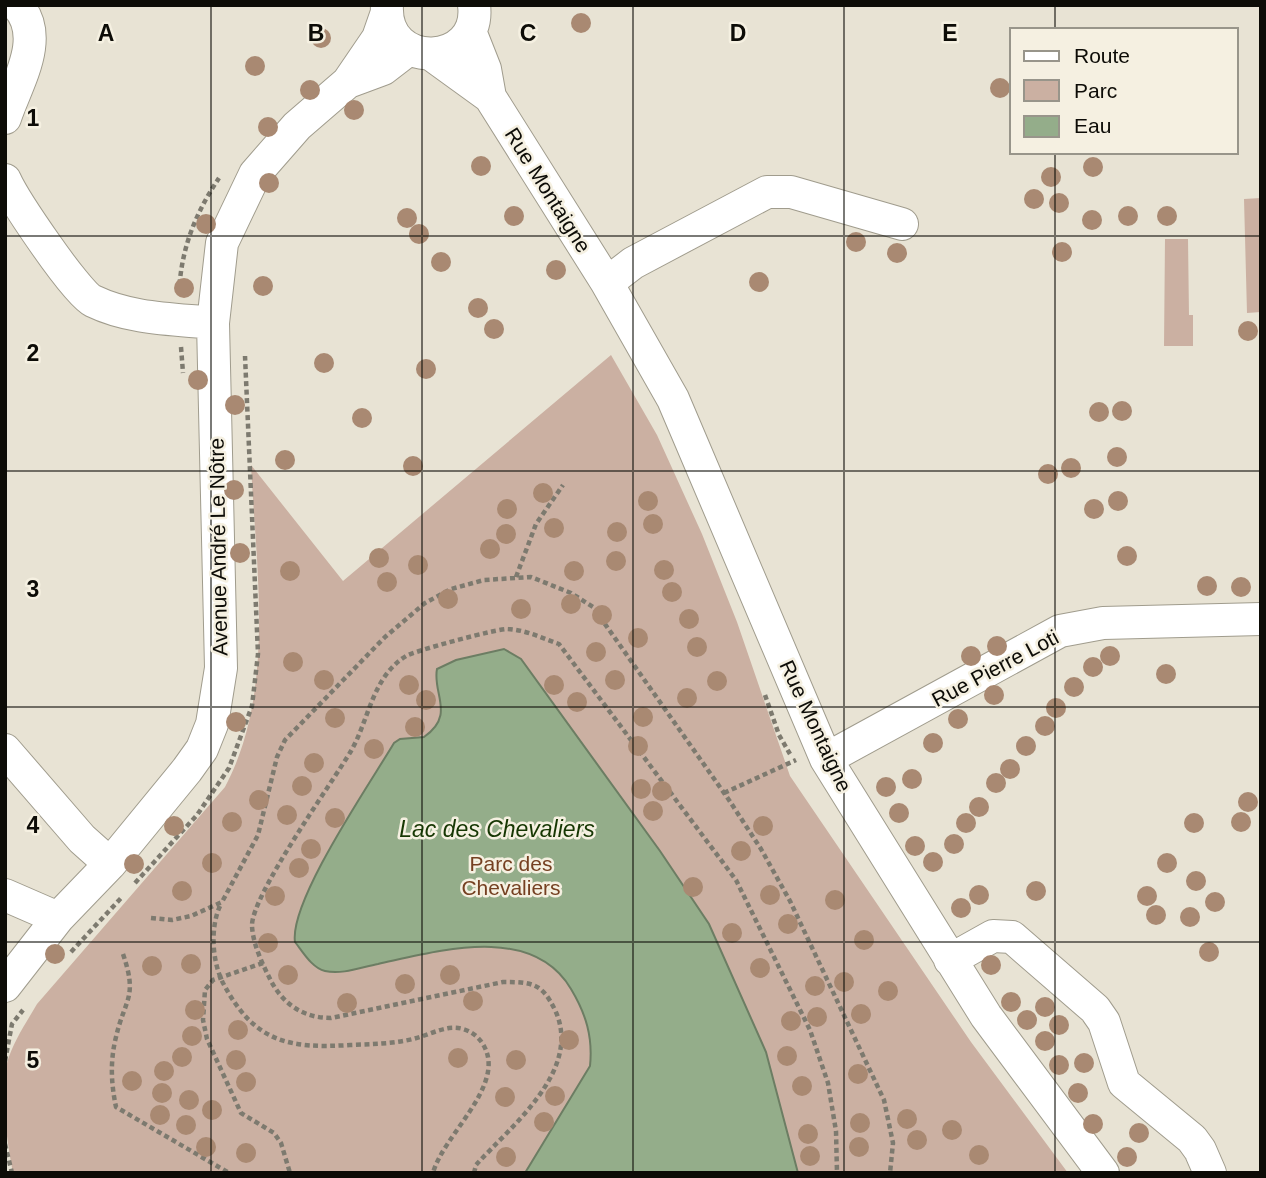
<svg xmlns="http://www.w3.org/2000/svg" width="1266" height="1178" font-family="Helvetica,sans-serif">
	<style>
		.green { fill: #cbb0a2 }
		.water { fill: #94ad8a; stroke: #6c7d63; stroke-width: 2 }
		.lines { fill: none; stroke-linecap: round; stroke-linejoin: round }
		.minor-casing { stroke: #a09c8d; stroke-width: 34 }
		.path { stroke: #7d7a6f; stroke-width: 4.5; stroke-dasharray: 5 3.5; stroke-linecap: butt }
		.minor { stroke: #fff; stroke-width: 32 }
		.tree { fill: #a98972 }
		.grid { fill: none; stroke: #0d0c07; stroke-width: 2; stroke-opacity: 0.55 }
		.labels { text-anchor: middle; dominant-baseline: central; stroke-width: 5; stroke-linejoin: round; paint-order: stroke }
		.street-label { font-size: 21px; fill: #0d0c07; stroke: #f5f0e1 }
		.park-label { font-size: 21px; fill: #754021; stroke: #f5f0e1 }
		.water-label { font-size: 23px; font-style: italic; fill: #163703; stroke: #f5f0e1 }
		.grid-label { font-size: 23px; text-anchor: middle; font-weight: bold; fill: #0d0c07; stroke: #f5f0e1; stroke-width: 5; stroke-linejoin: round; paint-order: stroke }
	</style>
	<rect width="100%" height="100%" fill="#e8e3d4"/>
	<path class="green" d="M 1261,198 L 1261,312 L 1247,313 L 1244,199 Z
		M 1165,239 L 1188,239 L 1189,315 L 1193,315 L 1193,346 L 1164,346 Z
		M 611,355 L 657,435 L 702,534 L 737,622 L 790,776 L 971,1042 L 1068,1173 L 13,1173 C 7,1142 0,1094 7,1063 C 13,1042 26,1023 37,1004 L 225,787 C 276,691 256,570 251,465 L 343,581 Z"/>
	<path class="water" d="M 504,649 L 521,659 L 660,851 L 709,924 L 766,1052 L 798,1173 L 525,1173 L 590,1066 C 593,1037 586,1014 571,989 C 532,923 438,951 378,964 C 362,967 342,975 325,971 C 312,968 303,952 295,942 C 289,901 371,782 394,743 L 400,739 L 424,737 C 456,715 432,693 437,669 L 456,660 Z"/>
	<g class="lines">
		<defs>
			<path id="minor" d="M 387,5 C 383,72 482,67 474,5
				M 470,31 L 485,69 L 490,97 L 607,283 L 673,399 L 826,759 L 986,1016 L 1103,1173
				M 432,55 L 490,97
				M 348,82 L 383,69 L 409,49
				M 5,118 C 16,84 47,37 17,5
				M 5,180 C 14,200 76,293 93,301 C 130,319 173,319 213,323
				M 607,283 L 633,263 L 767,192 L 791,192 L 902,224
				M 5,750 L 82,839 L 110,864
				M 826,759 L 1060,631 L 1103,623 L 1261,619
				M 5,895 L 58,918
				M 950,960 L 993,936 L 1012,937 L 1095,1009 L 1104,1022 L 1124,1083 L 1192,1139 L 1200,1150 L 1210,1173
				M 5,986 L 58,918 L 110,864 L 187,770 L 202,749 L 212,724 L 221,668 L 213,323 L 222,243 L 255,174 L 297,126 L 348,82 L 378,38 L 386,15"/>
		</defs>
		<use href="#minor" class="minor-casing"/>
		<path class="path" d="M 179,293 C 181,249 195,214 219,178
			M 181,347 L 183,373
			M 516,577 L 536,524 L 563,485
			M 765,695 L 779,735 L 790,754
			M 724,793 L 796,760
			M 135,883 L 197,815 L 229,768 L 252,706 L 258,654 L 245,356
			M 220,906 C 210,928 212,961 223,983 C 254,1042 288,1049 350,1045 C 372,1044 392,1044 413,1039 C 425,1036 437,1030 449,1028 C 463,1026 477,1033 484,1046 C 506,1086 443,1135 433,1173
			M 151,918 L 172,920 L 191,916 L 222,902 L 258,835 L 277,757 L 285,740 L 385,637 L 425,603 L 451,589 L 484,580 L 531,577 L 571,593 L 593,607 L 729,800 L 761,849 L 790,901 L 884,1100 L 893,1143 L 890,1173
			M 71,952 L 122,897
			M 123,954 C 138,998 125,998 116,1037 C 110,1061 111,1083 116,1107 L 229,1173
			M 263,963 L 213,980 L 205,990 L 203,1020 L 207,1039 L 241,1113 L 274,1133 L 281,1143 L 290,1173
			M 5,1061 L 12,1024 L 23,1010
			M 5,1144 L 12,1173
			M 474,1173 L 476,1165 C 512,1125 583,1070 555,1010 C 542,983 532,982 503,982 L 331,1018 C 304,1018 284,1005 271,981 C 263,965 253,945 252,926 C 251,896 332,783 351,751 C 369,720 372,677 406,656 C 414,651 499,628 508,629 C 526,630 542,638 559,644 L 736,880 L 810,1030 L 828,1083 L 836,1131 L 837,1173"/>
		<use href="#minor" class="minor"/>
	</g>
	<g class="tree">
		<circle cx="581" cy="23" r="10"/>
		<circle cx="321" cy="38" r="10"/>
		<circle cx="255" cy="66" r="10"/>
		<circle cx="1000" cy="88" r="10"/>
		<circle cx="310" cy="90" r="10"/>
		<circle cx="354" cy="110" r="10"/>
		<circle cx="268" cy="127" r="10"/>
		<circle cx="481" cy="166" r="10"/>
		<circle cx="1093" cy="167" r="10"/>
		<circle cx="1051" cy="177" r="10"/>
		<circle cx="269" cy="183" r="10"/>
		<circle cx="1034" cy="199" r="10"/>
		<circle cx="1059" cy="203" r="10"/>
		<circle cx="514" cy="216" r="10"/>
		<circle cx="1128" cy="216" r="10"/>
		<circle cx="1167" cy="216" r="10"/>
		<circle cx="407" cy="218" r="10"/>
		<circle cx="1092" cy="220" r="10"/>
		<circle cx="206" cy="224" r="10"/>
		<circle cx="419" cy="234" r="10"/>
		<circle cx="856" cy="242" r="10"/>
		<circle cx="1062" cy="252" r="10"/>
		<circle cx="897" cy="253" r="10"/>
		<circle cx="441" cy="262" r="10"/>
		<circle cx="556" cy="270" r="10"/>
		<circle cx="759" cy="282" r="10"/>
		<circle cx="263" cy="286" r="10"/>
		<circle cx="184" cy="288" r="10"/>
		<circle cx="478" cy="308" r="10"/>
		<circle cx="494" cy="329" r="10"/>
		<circle cx="1248" cy="331" r="10"/>
		<circle cx="324" cy="363" r="10"/>
		<circle cx="426" cy="369" r="10"/>
		<circle cx="198" cy="380" r="10"/>
		<circle cx="235" cy="405" r="10"/>
		<circle cx="1122" cy="411" r="10"/>
		<circle cx="1099" cy="412" r="10"/>
		<circle cx="362" cy="418" r="10"/>
		<circle cx="1117" cy="457" r="10"/>
		<circle cx="285" cy="460" r="10"/>
		<circle cx="413" cy="466" r="10"/>
		<circle cx="1071" cy="468" r="10"/>
		<circle cx="1048" cy="474" r="10"/>
		<circle cx="234" cy="490" r="10"/>
		<circle cx="543" cy="493" r="10"/>
		<circle cx="648" cy="501" r="10"/>
		<circle cx="1118" cy="501" r="10"/>
		<circle cx="507" cy="509" r="10"/>
		<circle cx="1094" cy="509" r="10"/>
		<circle cx="653" cy="524" r="10"/>
		<circle cx="554" cy="528" r="10"/>
		<circle cx="617" cy="532" r="10"/>
		<circle cx="506" cy="534" r="10"/>
		<circle cx="490" cy="549" r="10"/>
		<circle cx="240" cy="553" r="10"/>
		<circle cx="1127" cy="556" r="10"/>
		<circle cx="379" cy="558" r="10"/>
		<circle cx="616" cy="561" r="10"/>
		<circle cx="418" cy="565" r="10"/>
		<circle cx="664" cy="570" r="10"/>
		<circle cx="290" cy="571" r="10"/>
		<circle cx="574" cy="571" r="10"/>
		<circle cx="387" cy="582" r="10"/>
		<circle cx="1207" cy="586" r="10"/>
		<circle cx="1241" cy="587" r="10"/>
		<circle cx="672" cy="592" r="10"/>
		<circle cx="448" cy="599" r="10"/>
		<circle cx="571" cy="604" r="10"/>
		<circle cx="521" cy="609" r="10"/>
		<circle cx="602" cy="615" r="10"/>
		<circle cx="689" cy="619" r="10"/>
		<circle cx="638" cy="638" r="10"/>
		<circle cx="997" cy="646" r="10"/>
		<circle cx="697" cy="647" r="10"/>
		<circle cx="596" cy="652" r="10"/>
		<circle cx="971" cy="656" r="10"/>
		<circle cx="1110" cy="656" r="10"/>
		<circle cx="293" cy="662" r="10"/>
		<circle cx="1093" cy="667" r="10"/>
		<circle cx="1166" cy="674" r="10"/>
		<circle cx="324" cy="680" r="10"/>
		<circle cx="615" cy="680" r="10"/>
		<circle cx="717" cy="681" r="10"/>
		<circle cx="409" cy="685" r="10"/>
		<circle cx="554" cy="685" r="10"/>
		<circle cx="1074" cy="687" r="10"/>
		<circle cx="994" cy="695" r="10"/>
		<circle cx="687" cy="698" r="10"/>
		<circle cx="426" cy="700" r="10"/>
		<circle cx="577" cy="702" r="10"/>
		<circle cx="1056" cy="708" r="10"/>
		<circle cx="643" cy="717" r="10"/>
		<circle cx="335" cy="718" r="10"/>
		<circle cx="958" cy="719" r="10"/>
		<circle cx="236" cy="722" r="10"/>
		<circle cx="1045" cy="726" r="10"/>
		<circle cx="415" cy="727" r="10"/>
		<circle cx="933" cy="743" r="10"/>
		<circle cx="638" cy="746" r="10"/>
		<circle cx="1026" cy="746" r="10"/>
		<circle cx="374" cy="749" r="10"/>
		<circle cx="314" cy="763" r="10"/>
		<circle cx="1010" cy="769" r="10"/>
		<circle cx="912" cy="779" r="10"/>
		<circle cx="996" cy="783" r="10"/>
		<circle cx="302" cy="786" r="10"/>
		<circle cx="886" cy="787" r="10"/>
		<circle cx="641" cy="789" r="10"/>
		<circle cx="662" cy="791" r="10"/>
		<circle cx="259" cy="800" r="10"/>
		<circle cx="1248" cy="802" r="10"/>
		<circle cx="979" cy="807" r="10"/>
		<circle cx="653" cy="811" r="10"/>
		<circle cx="899" cy="813" r="10"/>
		<circle cx="287" cy="815" r="10"/>
		<circle cx="335" cy="818" r="10"/>
		<circle cx="232" cy="822" r="10"/>
		<circle cx="1241" cy="822" r="10"/>
		<circle cx="966" cy="823" r="10"/>
		<circle cx="1194" cy="823" r="10"/>
		<circle cx="174" cy="826" r="10"/>
		<circle cx="763" cy="826" r="10"/>
		<circle cx="954" cy="844" r="10"/>
		<circle cx="915" cy="846" r="10"/>
		<circle cx="311" cy="849" r="10"/>
		<circle cx="741" cy="851" r="10"/>
		<circle cx="933" cy="862" r="10"/>
		<circle cx="212" cy="863" r="10"/>
		<circle cx="1167" cy="863" r="10"/>
		<circle cx="134" cy="864" r="10"/>
		<circle cx="299" cy="868" r="10"/>
		<circle cx="1196" cy="881" r="10"/>
		<circle cx="693" cy="887" r="10"/>
		<circle cx="182" cy="891" r="10"/>
		<circle cx="1036" cy="891" r="10"/>
		<circle cx="770" cy="895" r="10"/>
		<circle cx="979" cy="895" r="10"/>
		<circle cx="275" cy="896" r="10"/>
		<circle cx="1147" cy="896" r="10"/>
		<circle cx="835" cy="900" r="10"/>
		<circle cx="1215" cy="902" r="10"/>
		<circle cx="961" cy="908" r="10"/>
		<circle cx="1156" cy="915" r="10"/>
		<circle cx="1190" cy="917" r="10"/>
		<circle cx="788" cy="924" r="10"/>
		<circle cx="732" cy="933" r="10"/>
		<circle cx="864" cy="940" r="10"/>
		<circle cx="268" cy="943" r="10"/>
		<circle cx="1209" cy="952" r="10"/>
		<circle cx="55" cy="954" r="10"/>
		<circle cx="191" cy="964" r="10"/>
		<circle cx="991" cy="965" r="10"/>
		<circle cx="152" cy="966" r="10"/>
		<circle cx="760" cy="968" r="10"/>
		<circle cx="288" cy="975" r="10"/>
		<circle cx="450" cy="975" r="10"/>
		<circle cx="844" cy="982" r="10"/>
		<circle cx="405" cy="984" r="10"/>
		<circle cx="815" cy="986" r="10"/>
		<circle cx="888" cy="991" r="10"/>
		<circle cx="473" cy="1001" r="10"/>
		<circle cx="1011" cy="1002" r="10"/>
		<circle cx="347" cy="1003" r="10"/>
		<circle cx="1045" cy="1007" r="10"/>
		<circle cx="195" cy="1010" r="10"/>
		<circle cx="861" cy="1014" r="10"/>
		<circle cx="817" cy="1017" r="10"/>
		<circle cx="1027" cy="1020" r="10"/>
		<circle cx="791" cy="1021" r="10"/>
		<circle cx="1059" cy="1025" r="10"/>
		<circle cx="238" cy="1030" r="10"/>
		<circle cx="192" cy="1036" r="10"/>
		<circle cx="569" cy="1040" r="10"/>
		<circle cx="1045" cy="1041" r="10"/>
		<circle cx="787" cy="1056" r="10"/>
		<circle cx="182" cy="1057" r="10"/>
		<circle cx="458" cy="1058" r="10"/>
		<circle cx="236" cy="1060" r="10"/>
		<circle cx="516" cy="1060" r="10"/>
		<circle cx="1084" cy="1063" r="10"/>
		<circle cx="1059" cy="1065" r="10"/>
		<circle cx="164" cy="1071" r="10"/>
		<circle cx="858" cy="1074" r="10"/>
		<circle cx="132" cy="1081" r="10"/>
		<circle cx="246" cy="1082" r="10"/>
		<circle cx="802" cy="1086" r="10"/>
		<circle cx="162" cy="1093" r="10"/>
		<circle cx="1078" cy="1093" r="10"/>
		<circle cx="555" cy="1096" r="10"/>
		<circle cx="505" cy="1097" r="10"/>
		<circle cx="189" cy="1100" r="10"/>
		<circle cx="212" cy="1110" r="10"/>
		<circle cx="160" cy="1115" r="10"/>
		<circle cx="907" cy="1119" r="10"/>
		<circle cx="544" cy="1122" r="10"/>
		<circle cx="860" cy="1123" r="10"/>
		<circle cx="1093" cy="1124" r="10"/>
		<circle cx="186" cy="1125" r="10"/>
		<circle cx="952" cy="1130" r="10"/>
		<circle cx="1139" cy="1133" r="10"/>
		<circle cx="808" cy="1134" r="10"/>
		<circle cx="917" cy="1140" r="10"/>
		<circle cx="206" cy="1147" r="10"/>
		<circle cx="859" cy="1147" r="10"/>
		<circle cx="246" cy="1153" r="10"/>
		<circle cx="979" cy="1155" r="10"/>
		<circle cx="810" cy="1156" r="10"/>
		<circle cx="506" cy="1157" r="10"/>
		<circle cx="1127" cy="1157" r="10"/>
	</g>
	<path class="grid" d="M 211,5 L 211,1173M 422,5 L 422,1173M 633,5 L 633,1173M 844,5 L 844,1173M 1055,5 L 1055,30M 1055,152 L 1055,1173M 5,236 L 1261,236M 5,471 L 1261,471M 5,707 L 1261,707M 5,942 L 1261,942"/>
	<g class="labels">
		<g class="street-label">
			<text transform="translate(548 190) rotate(58)">Rue Montaigne</text>
			<text transform="translate(218 547) rotate(-91)">Avenue André Le Nôtre</text>
			<text transform="translate(995 668) rotate(-28)">Rue Pierre Loti</text>
			<text transform="translate(816 726) rotate(65)">Rue Montaigne</text>
		</g>
		<g class="park-label">
			<text x="511" y="863">Parc des<tspan x="511" dy="24">Chevaliers</tspan></text>
		</g>
		<g class="water-label">
			<text x="497" y="829">Lac des Chevaliers</text>
		</g>
	</g>
	<g class="grid-label">
		<text x="106" y="41">A</text>
		<text x="316" y="41">B</text>
		<text x="528" y="41">C</text>
		<text x="738" y="41">D</text>
		<text x="950" y="41">E</text>
		<text x="33" y="126">1</text>
		<text x="33" y="361">2</text>
		<text x="33" y="597">3</text>
		<text x="33" y="833">4</text>
		<text x="33" y="1068">5</text>
	</g>
	<rect width="1266" height="1178" fill="none" stroke="#0d0c07" stroke-width="14"/>
	<rect x="1010" y="28" width="228" height="126" fill="#f5f0e1" stroke="#98958a" stroke-width="2"/>
	<rect x="1024" y="51" width="35" height="10" fill="#ffffff" stroke="#98958a" stroke-width="2"/>
	<text x="1074" y="63" font-size="21" fill="#0d0c07">Route</text>
	<rect x="1024" y="80" width="35" height="21" fill="#cbb0a2" stroke="#98958a" stroke-width="2"/>
	<text x="1074" y="98" font-size="21" fill="#0d0c07">Parc</text>
	<rect x="1024" y="116" width="35" height="21" fill="#94ad8a" stroke="#98958a" stroke-width="2"/>
	<text x="1074" y="133" font-size="21" fill="#0d0c07">Eau</text>
</svg>
